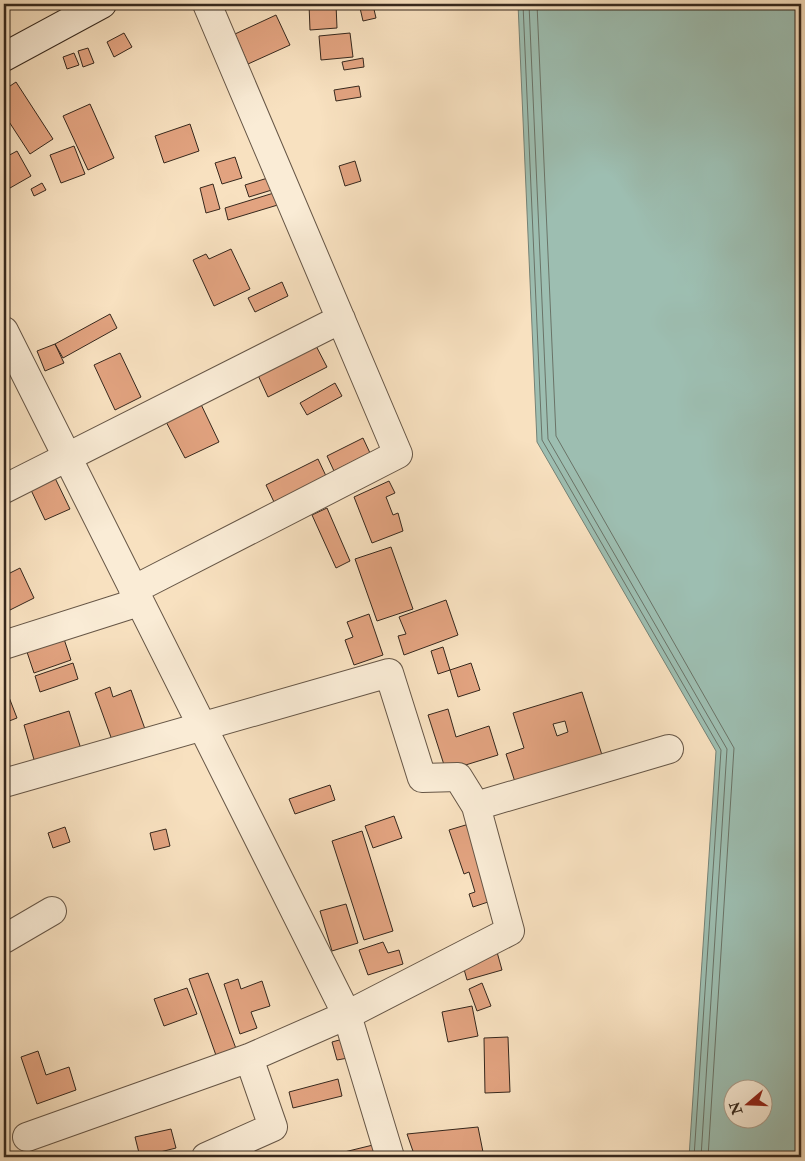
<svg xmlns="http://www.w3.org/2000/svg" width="805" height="1161" font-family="'IM FELL Double Pica',serif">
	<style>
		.water { fill: #9dbeb1; stroke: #748276; fill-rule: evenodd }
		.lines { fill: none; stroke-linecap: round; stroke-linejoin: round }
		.shore { stroke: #6a7367; stroke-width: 1 }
		.building { fill: #e2a380; stroke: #36281d; fill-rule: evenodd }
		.street-casing { stroke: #665646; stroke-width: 30 }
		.secondary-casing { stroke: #36281d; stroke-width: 30 }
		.street { stroke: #faecd6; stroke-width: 28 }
		.secondary { stroke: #faecd6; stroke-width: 28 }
	</style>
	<rect width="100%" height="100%" fill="#f8e1c0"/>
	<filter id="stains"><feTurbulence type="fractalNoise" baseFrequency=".004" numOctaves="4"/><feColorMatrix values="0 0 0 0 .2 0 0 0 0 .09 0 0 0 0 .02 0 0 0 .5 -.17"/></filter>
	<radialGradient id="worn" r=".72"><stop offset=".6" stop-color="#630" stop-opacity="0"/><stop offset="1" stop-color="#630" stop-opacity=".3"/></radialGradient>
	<path class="water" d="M 518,4 L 801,4 L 801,1157 L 689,1157 L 716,751 L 537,442 ZM 732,1088 L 762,1088 L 762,1118 L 732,1118 Z"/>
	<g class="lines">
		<path class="shore" d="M 523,4 L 542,440 L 721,750 L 694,1157
			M 529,4 L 548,439 L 727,749 L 701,1157
			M 537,4 L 556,436 L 734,748 L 708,1157"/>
	</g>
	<path class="building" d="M 4,4 L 26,4 L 4,10 Z
		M 309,4 L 336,4 L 337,28 L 310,30 Z
		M 373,5 L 376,18 L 363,21 L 360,8 Z
		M 276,15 L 290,45 L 248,64 L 235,34 Z
		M 124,33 L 132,47 L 114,57 L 107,42 Z
		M 350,33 L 353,57 L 321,60 L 319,36 Z
		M 88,48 L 94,63 L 83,67 L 78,51 Z
		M 74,53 L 79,65 L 67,69 L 63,57 Z
		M 363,58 L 364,67 L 344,70 L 342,62 Z
		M 16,82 L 53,139 L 30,154 L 4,114 L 4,90 Z
		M 359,86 L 361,97 L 336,101 L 334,90 Z
		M 90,104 L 114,158 L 88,170 L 63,116 Z
		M 190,124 L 199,151 L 164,163 L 155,136 Z
		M 74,146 L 85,174 L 61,183 L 50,155 Z
		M 17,151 L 31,176 L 10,188 L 4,178 L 4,158 Z
		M 235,157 L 242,178 L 222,184 L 215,163 Z
		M 355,161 L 361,181 L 345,186 L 339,166 Z
		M 271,177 L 275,189 L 249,197 L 245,185 Z
		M 42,183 L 46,190 L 34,196 L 31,189 Z
		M 213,184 L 220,209 L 206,213 L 200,188 Z
		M 277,192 L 281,204 L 228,220 L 225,208 Z
		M 231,249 L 250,289 L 214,306 L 193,260 L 206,254 L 209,259 Z
		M 282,282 L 288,296 L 255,312 L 248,298 Z
		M 110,314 L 117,328 L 63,358 L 55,344 Z
		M 314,342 L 327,367 L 268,397 L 256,371 Z
		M 55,344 L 64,363 L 45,371 L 37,351 Z
		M 120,353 L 141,397 L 115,410 L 94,365 Z
		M 335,383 L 342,396 L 307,415 L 300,403 Z
		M 197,396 L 219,442 L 185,458 L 163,416 Z
		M 363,438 L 370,453 L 334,471 L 327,456 Z
		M 318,459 L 326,476 L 274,502 L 266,485 Z
		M 55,478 L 70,509 L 45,520 L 31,490 Z
		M 389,481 L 395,493 L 386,497 L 393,515 L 398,513 L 403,531 L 372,543 L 354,497 Z
		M 327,508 L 350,561 L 336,568 L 312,515 Z
		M 391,547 L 413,609 L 377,621 L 355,559 Z
		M 20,568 L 34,598 L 4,613 L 4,576 Z
		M 446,600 L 458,635 L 404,655 L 398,636 L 406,634 L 399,617 Z
		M 369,614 L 383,655 L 354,665 L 345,640 L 353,637 L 347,622 Z
		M 62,633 L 71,660 L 34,673 L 25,646 Z
		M 443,647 L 450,670 L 438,674 L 431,651 Z
		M 73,663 L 78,679 L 40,692 L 35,676 Z
		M 471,663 L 480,690 L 458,697 L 450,670 Z
		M 110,687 L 113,697 L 131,690 L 145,729 L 112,740 L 95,693 Z
		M 7,692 L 17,718 L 4,723 L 4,693 Z
		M 582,692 L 602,755 L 515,782 L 506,754 L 524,748 L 513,713 ZM 565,721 L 568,732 L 557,736 L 553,724 Z
		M 448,709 L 456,737 L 489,726 L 498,755 L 446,771 L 428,715 Z
		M 69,711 L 81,749 L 35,763 L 24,725 Z
		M 330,785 L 335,800 L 295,814 L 289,799 Z
		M 394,816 L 402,838 L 373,848 L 365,826 Z
		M 469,824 L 494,900 L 473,907 L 469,894 L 475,892 L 469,872 L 464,874 L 449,830 Z
		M 65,827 L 70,842 L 53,848 L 48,833 Z
		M 166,829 L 170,846 L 154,850 L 150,833 Z
		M 362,831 L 393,931 L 364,940 L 332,841 Z
		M 346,904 L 358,943 L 332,951 L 320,911 Z
		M 383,942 L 388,953 L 399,950 L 403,964 L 368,975 L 359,950 Z
		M 497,952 L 502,970 L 467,980 L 462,962 Z
		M 208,973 L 238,1054 L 218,1061 L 189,979 Z
		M 238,979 L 241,989 L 262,981 L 270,1006 L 251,1012 L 257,1028 L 240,1034 L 224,984 Z
		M 482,983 L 491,1006 L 477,1011 L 469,989 Z
		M 187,988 L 197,1014 L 164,1026 L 154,999 Z
		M 472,1006 L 478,1036 L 448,1042 L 442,1012 Z
		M 508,1037 L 510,1092 L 485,1093 L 484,1038 Z
		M 343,1039 L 348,1058 L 337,1060 L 332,1042 Z
		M 38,1051 L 46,1075 L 69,1067 L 76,1090 L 37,1104 L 21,1057 Z
		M 338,1079 L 342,1096 L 293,1108 L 289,1092 Z
		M 478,1127 L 484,1157 L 415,1157 L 407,1134 Z
		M 171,1129 L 176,1148 L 140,1157 L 135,1137 Z
		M 373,1145 L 377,1157 L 336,1157 L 336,1154 Z"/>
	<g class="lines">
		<defs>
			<path id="street" d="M 4,331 L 347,1015 L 390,1157
				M 4,489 L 341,319
				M 133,590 L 398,454 L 207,4
				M 4,645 L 139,602
				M 4,783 L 389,673 L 422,778 L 458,777 L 476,806
				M 4,939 L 52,911
				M 27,1137 L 249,1058 L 347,1015 L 510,931 L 476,806 L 669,749
				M 206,1157 L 273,1127 L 249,1058"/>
			<path id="secondary" d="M 4,57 L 102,4"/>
		</defs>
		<use href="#street" class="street-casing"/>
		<use href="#secondary" class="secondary-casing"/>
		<use href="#street" class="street"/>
		<use href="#secondary" class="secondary"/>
	</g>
	<rect width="805" height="1161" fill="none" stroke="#f8e1c0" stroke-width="20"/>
	<rect x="5" y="5" width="795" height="1151" fill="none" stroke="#36281d" stroke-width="2.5"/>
	<rect x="10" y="10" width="785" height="1141" fill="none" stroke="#36281d"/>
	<g transform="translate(748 1104) rotate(251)"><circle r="24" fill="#faecd6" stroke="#ac9e8c"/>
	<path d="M0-4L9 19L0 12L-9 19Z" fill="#8f2418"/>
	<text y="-8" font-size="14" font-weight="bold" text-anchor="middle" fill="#36281d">N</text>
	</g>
	<rect width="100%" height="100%" filter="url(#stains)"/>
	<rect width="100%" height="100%" fill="url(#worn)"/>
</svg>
